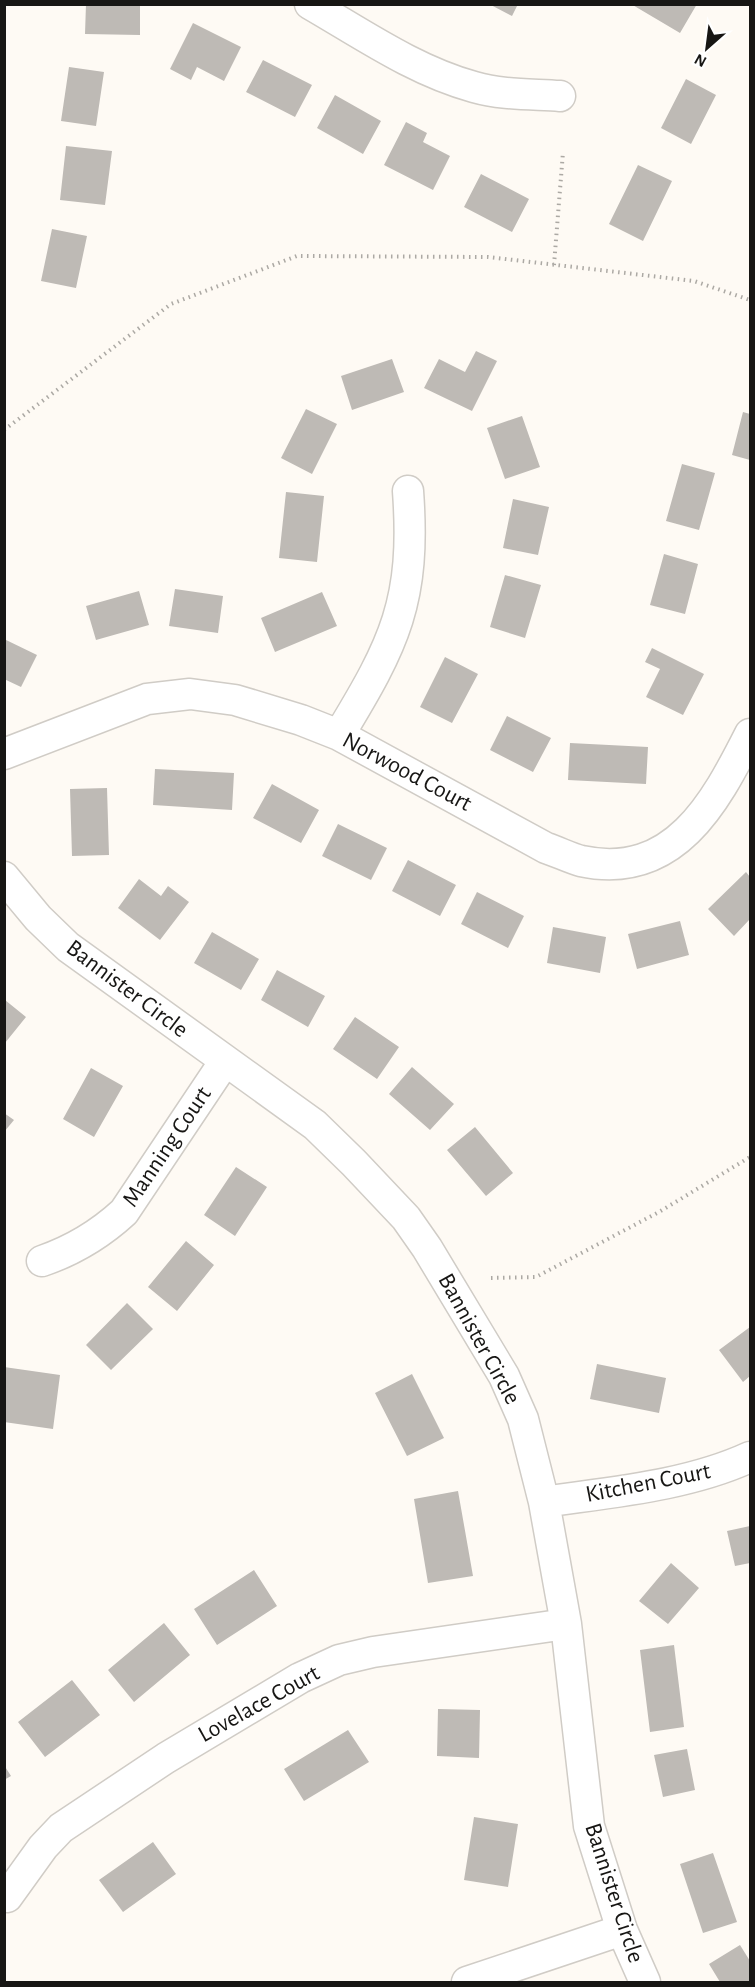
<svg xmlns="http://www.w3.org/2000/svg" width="755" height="1987" font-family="'Alegreya Sans',sans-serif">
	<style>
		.building { fill: #bebab5 }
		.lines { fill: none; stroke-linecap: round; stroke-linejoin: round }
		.minor-casing { stroke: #d0ccc6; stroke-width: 33 }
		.path { stroke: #aca9a4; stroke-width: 4; stroke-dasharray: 1.5 4.5; stroke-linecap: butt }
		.minor { stroke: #fff; stroke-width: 30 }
		.labels { text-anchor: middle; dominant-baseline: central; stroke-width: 4.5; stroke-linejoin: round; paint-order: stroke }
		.street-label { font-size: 24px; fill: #171614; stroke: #fff }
	</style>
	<rect width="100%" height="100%" fill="#fefaf4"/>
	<path class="building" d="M 86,4 L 140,4 L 140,35 L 85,34 Z
		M 489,4 L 518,4 L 512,16 Z
		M 631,4 L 697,4 L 680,33 Z
		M 193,23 L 241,47 L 224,81 L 197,67 L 191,80 L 170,69 Z
		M 263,60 L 312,85 L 295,117 L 246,92 Z
		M 69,67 L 104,72 L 96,126 L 61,121 Z
		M 686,79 L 716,95 L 691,144 L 661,128 Z
		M 335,95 L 381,121 L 363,154 L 317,128 Z
		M 406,122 L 427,133 L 423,142 L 450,156 L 433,190 L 384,165 Z
		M 66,146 L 112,151 L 105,205 L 60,200 Z
		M 638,165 L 672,181 L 643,241 L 609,224 Z
		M 481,174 L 529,199 L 512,232 L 464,207 Z
		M 52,229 L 87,236 L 76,288 L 41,281 Z
		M 476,351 L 497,361 L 472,411 L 424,388 L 439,359 L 465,372 Z
		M 392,359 L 404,392 L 352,410 L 341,376 Z
		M 306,409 L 337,424 L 312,474 L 281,458 Z
		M 743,412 L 750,414 L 750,460 L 732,455 Z
		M 522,416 L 540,467 L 505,479 L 487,428 Z
		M 682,464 L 715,473 L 699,530 L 666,521 Z
		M 286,492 L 324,496 L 317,562 L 279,558 Z
		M 513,499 L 549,507 L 538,555 L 503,548 Z
		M 664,554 L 698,564 L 685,614 L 650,605 Z
		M 505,575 L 541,585 L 525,638 L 490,627 Z
		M 175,589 L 223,596 L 218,633 L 169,626 Z
		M 139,591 L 149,625 L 96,640 L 86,606 Z
		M 322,592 L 337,626 L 275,652 L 261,618 Z
		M 4,639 L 37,655 L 21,687 L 4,679 Z
		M 652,648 L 704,674 L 683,715 L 646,697 L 660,669 L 645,662 Z
		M 445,657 L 478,674 L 452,723 L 420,707 Z
		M 507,716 L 551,738 L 533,772 L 490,750 Z
		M 570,743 L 648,747 L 646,784 L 568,780 Z
		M 155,769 L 234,773 L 232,810 L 153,805 Z
		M 272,784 L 319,810 L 301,843 L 253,818 Z
		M 107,788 L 109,855 L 72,856 L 70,789 Z
		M 338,824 L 387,848 L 371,880 L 322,856 Z
		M 408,860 L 456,885 L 440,916 L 392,891 Z
		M 746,872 L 750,877 L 750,919 L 734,936 L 708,909 Z
		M 139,879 L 161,896 L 168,886 L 189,902 L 160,940 L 118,908 Z
		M 477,892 L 524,916 L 508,948 L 461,924 Z
		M 680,921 L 689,955 L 637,969 L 628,934 Z
		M 553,927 L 606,937 L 600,973 L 547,963 Z
		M 212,932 L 259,959 L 241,990 L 194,963 Z
		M 277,970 L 325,996 L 308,1027 L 261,1000 Z
		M 5,1000 L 26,1017 L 5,1043 Z
		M 355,1017 L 399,1047 L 377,1079 L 333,1049 Z
		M 412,1067 L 454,1104 L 430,1130 L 389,1094 Z
		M 91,1068 L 123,1086 L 94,1137 L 63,1119 Z
		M 4,1113 L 14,1120 L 4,1132 Z
		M 475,1127 L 513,1173 L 486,1196 L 447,1150 Z
		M 236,1167 L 267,1187 L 235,1236 L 204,1215 Z
		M 186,1241 L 214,1265 L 177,1311 L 148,1287 Z
		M 127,1303 L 153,1329 L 111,1370 L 86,1345 Z
		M 750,1327 L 750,1376 L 743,1382 L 719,1350 Z
		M 597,1364 L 666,1378 L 659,1413 L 590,1399 Z
		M 4,1367 L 60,1375 L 53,1429 L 4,1422 Z
		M 412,1374 L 444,1438 L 407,1456 L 375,1393 Z
		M 458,1491 L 473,1576 L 428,1583 L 414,1499 Z
		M 750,1526 L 750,1563 L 735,1566 L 727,1531 Z
		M 671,1563 L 699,1588 L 668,1624 L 639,1601 Z
		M 254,1570 L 277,1606 L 217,1645 L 194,1609 Z
		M 164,1623 L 190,1655 L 134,1702 L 108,1670 Z
		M 674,1645 L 684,1727 L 650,1732 L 640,1650 Z
		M 72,1680 L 100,1715 L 45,1757 L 18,1722 Z
		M 438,1709 L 480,1710 L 479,1758 L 437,1756 Z
		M 348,1730 L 369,1762 L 304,1801 L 284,1769 Z
		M 687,1749 L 695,1790 L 663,1797 L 654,1755 Z
		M 4,1765 L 11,1776 L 4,1780 Z
		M 474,1817 L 518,1824 L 508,1887 L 464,1880 Z
		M 153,1842 L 176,1874 L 123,1912 L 99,1880 Z
		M 713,1853 L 737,1922 L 703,1933 L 680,1864 Z
		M 740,1945 L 750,1961 L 750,1982 L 720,1982 L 709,1964 Z"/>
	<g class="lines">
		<defs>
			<path id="minor" d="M 310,4 C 362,34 415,71 474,87 C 502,95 531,94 560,96
				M 339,735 C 395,643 416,601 408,491
				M 4,754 L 147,699 L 190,694 L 235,700 L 301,720 L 339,735 L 546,848 C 558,852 570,858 581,861 C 674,881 715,803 750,734
				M 4,877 L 38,918 L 68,947 L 315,1125 L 354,1163 L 406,1218 L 427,1248 L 504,1376 L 523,1419 L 544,1502 L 566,1624 L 589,1826 L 622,1930 L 645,1982
				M 42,1261 C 74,1250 99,1235 124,1212 L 225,1061
				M 544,1502 C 612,1492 687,1486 750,1457
				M 7,1897 L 43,1847 L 61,1828 L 166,1758 L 300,1678 L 339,1660 L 373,1652 L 566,1624
				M 467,1982 L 622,1930"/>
		</defs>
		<use href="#minor" class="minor-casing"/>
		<path class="path" d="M 554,265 L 563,152
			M 4,430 L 171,304 L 297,256 L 488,257 L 694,281 L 750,300
			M 491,1278 L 536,1277 L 659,1212 L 750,1157"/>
		<use href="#minor" class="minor"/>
	</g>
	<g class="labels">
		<g class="street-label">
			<text transform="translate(407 772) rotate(28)">Norwood Court</text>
			<text transform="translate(127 989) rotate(37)">Bannister Circle</text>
			<text transform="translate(167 1147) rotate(-56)">Manning Court</text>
			<text transform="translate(479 1339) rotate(61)">Bannister Circle</text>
			<text transform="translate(648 1483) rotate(-11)">Kitchen Court</text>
			<text transform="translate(259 1704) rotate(-29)">Lovelace Court</text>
			<text transform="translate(614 1893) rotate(72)">Bannister Circle</text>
		</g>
	</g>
	<rect width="755" height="1987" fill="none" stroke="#171614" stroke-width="12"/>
	<g transform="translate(707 48) rotate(208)" stroke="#ffffff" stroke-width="4.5" paint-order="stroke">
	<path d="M0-4.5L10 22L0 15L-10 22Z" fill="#171614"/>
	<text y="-9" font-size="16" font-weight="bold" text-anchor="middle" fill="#171614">N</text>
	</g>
</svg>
